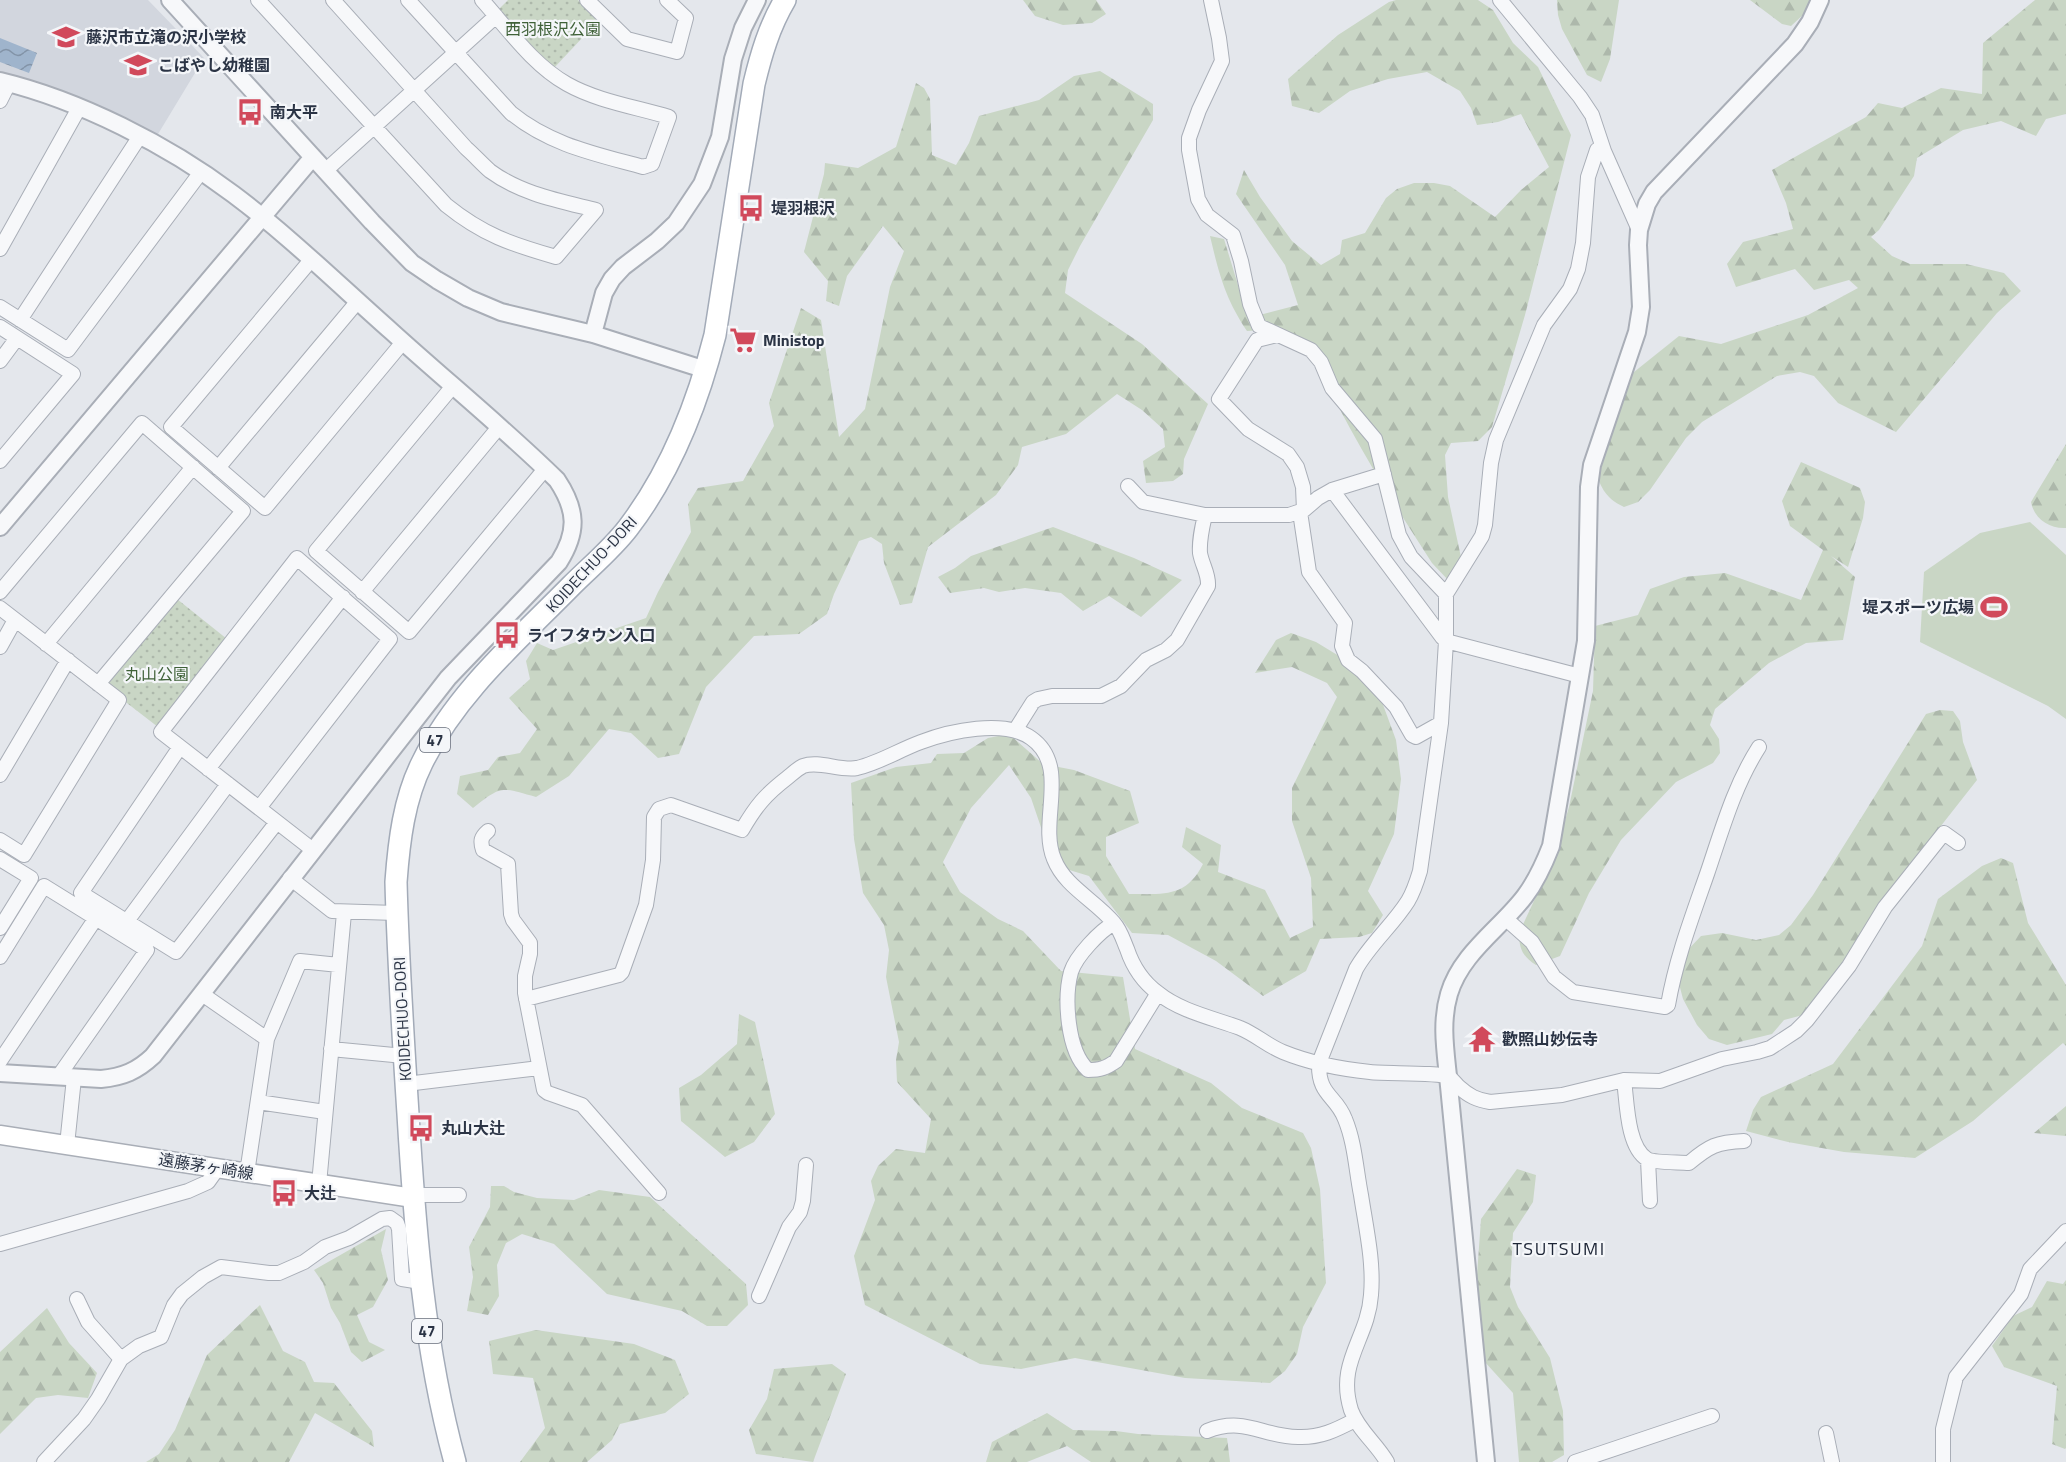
<svg xmlns="http://www.w3.org/2000/svg" width="2066" height="1462" font-family="'Titillium Web','Noto Sans JP',sans-serif">
	<style>
		.built { fill: #d2d6de }
		.green { fill: #c9d6c5 }
		.forest { fill: url(#forest-firs) }
		.park { fill: url(#park-dots) }
		.water { fill: url(#water-waves) }
		.lines { fill: none; stroke-linecap: round; stroke-linejoin: round }
		.minor-casing { stroke: #a9aeb7; stroke-width: 16 }
		.tertiary-casing { stroke: #a9aeb7; stroke-width: 20 }
		.secondary-casing { stroke: #a9aeb7; stroke-width: 21 }
		.primary-casing { stroke: #a3abb8; stroke-width: 24 }
		.minor { stroke: #f7f8fa; stroke-width: 14 }
		.tertiary { stroke: #f7f8fa; stroke-width: 16 }
		.secondary { stroke: #fff; stroke-width: 18 }
		.primary { stroke: #fff; stroke-width: 21 }
		.labels { text-anchor: middle; dominant-baseline: central; stroke-width: 4.5; stroke-linejoin: round; paint-order: stroke }
		.shield { fill: #f4f6f9; stroke: #676e7b; stroke-width: 1.5 }
		.shield-label { font-size: 15px; font-weight: bold; fill: #2b3445 }
		.park-label { font-size: 16px; fill: #3f6138; stroke: #f4f6f9 }
		.poi-label { font-size: 16px; font-weight: bold; fill: #2b3445; stroke: #f4f6f9; text-anchor: start }
		.street-label { font-size: 16px; fill: #2b3445; stroke: #f4f6f9 }
		.neighbourhood-label { font-size: 18px; letter-spacing: 1.5px; fill: #1d2536; stroke: #f4f6f9 }
	</style>
	<defs>
		<pattern id="forest-firs" width="22" height="20" patternUnits="userSpaceOnUse" patternTransform="scale(1.5)"><rect width="22" height="20" fill="#c9d6c5"/><path d="M5 1l3.5 6h-7zM16 11l3.5 6h-7z" fill="#adb8ab"/></pattern>
		<pattern id="park-dots" width="8" height="8" patternUnits="userSpaceOnUse" patternTransform="scale(1.5)"><rect width="8" height="8" fill="#c9d6c5"/><path d="M2 2h.1M6 6h.1" fill="none" stroke="#adb8ab" stroke-width="1.8" stroke-linecap="round"/></pattern>
		<pattern id="water-waves" width="16" height="10" patternUnits="userSpaceOnUse" patternTransform="scale(1.5)"><rect width="16" height="10" fill="#9fb4cc"/><path d="M0 5q4-4 8 0t8 0" fill="none" stroke="#8293a7"/></pattern>
	</defs>
	<rect width="100%" height="100%" fill="#e4e7ec"/>
	<path class="built" d="M 0,0 L 148,0 L 204,58 L 152,144 L 92,103 L 0,71 Z"/>
	<path class="green" d="M 2030,522 L 2066,555 L 2066,719 L 2048,706 L 1920,642 L 1924,572 L 1980,533 Z"/>
	<path class="forest" d="M 1023,0 L 1096,0 L 1106,14 L 1092,23 L 1063,25 L 1035,16 Z
		M 1396,0 L 1478,0 L 1493,10 L 1513,43 L 1538,67 L 1571,135 L 1525,315 L 1492,427 L 1478,441 L 1451,443 L 1445,455 L 1448,497 L 1464,571 L 1449,581 L 1432,563 C 1386,492 1341,420 1308,342 L 1280,329 L 1247,331 C 1225,298 1219,274 1210,236 L 1224,239 L 1248,318 L 1298,305 L 1285,265 L 1236,194 L 1244,170 L 1260,197 L 1292,241 L 1321,265 L 1340,254 L 1342,240 L 1365,233 L 1386,198 L 1397,189 L 1414,183 L 1434,183 L 1450,186 L 1495,217 L 1521,190 L 1549,167 L 1521,114 L 1498,122 L 1477,125 L 1471,108 L 1460,91 L 1427,72 L 1388,79 L 1350,91 L 1319,113 L 1292,106 L 1288,79 L 1338,35 L 1389,2 Z
		M 1557,0 L 1619,0 L 1610,59 L 1601,82 L 1587,75 L 1562,29 L 1558,15 Z
		M 1750,0 L 1810,0 L 1804,14 L 1791,26 L 1782,24 Z
		M 2035,0 L 2066,0 L 2066,114 L 2046,119 L 2036,136 L 2001,121 L 1963,130 L 1917,158 L 1914,176 L 1879,230 L 1871,237 L 1892,256 L 1910,264 L 1966,264 L 2004,273 L 2021,291 L 1997,313 L 1896,432 L 1838,403 L 1814,376 L 1800,372 L 1777,376 L 1702,422 L 1686,438 L 1650,490 L 1638,502 L 1624,507 C 1603,497 1601,486 1593,465 L 1624,380 L 1679,336 L 1721,344 L 1808,315 L 1858,288 L 1849,280 L 1814,290 L 1795,269 L 1736,287 L 1727,264 L 1743,242 L 1793,229 L 1786,203 L 1772,170 L 1866,117 L 1878,103 L 1902,108 L 1941,88 L 1982,94 L 1983,43 Z
		M 1100,71 L 1153,104 L 1153,120 L 1080,246 L 1068,270 L 1065,293 L 1142,344 L 1208,404 L 1184,459 L 1183,474 L 1173,481 L 1146,483 L 1143,461 L 1165,447 L 1163,429 L 1142,410 L 1117,394 L 1066,434 L 1022,447 L 1018,465 L 996,495 L 928,547 L 912,603 L 900,605 L 884,563 L 882,544 L 871,537 L 859,541 L 834,594 L 827,614 L 799,634 L 754,636 L 706,687 L 679,754 L 658,758 L 631,733 L 609,729 L 569,776 L 536,797 C 500,787 502,785 473,808 L 457,794 L 460,776 L 488,770 L 498,757 L 520,753 L 537,729 L 509,698 L 530,679 L 526,661 L 537,643 L 553,650 L 646,618 L 658,592 L 691,532 L 688,504 L 698,488 L 743,481 L 774,426 L 769,403 L 801,308 L 821,320 L 839,437 L 865,409 L 890,287 L 904,251 L 883,226 L 847,276 L 839,306 L 826,301 L 828,281 L 804,252 L 824,174 L 825,163 L 858,168 L 896,147 L 916,83 L 924,88 L 930,99 L 932,155 L 956,165 L 969,143 L 979,116 L 1039,100 L 1074,76 Z
		M 2066,444 L 2066,528 C 2050,529 2034,519 2031,502 Z
		M 1801,462 L 1860,488 L 1865,502 L 1863,518 L 1848,567 L 1831,556 L 1855,577 L 1843,640 L 1806,643 L 1769,663 L 1715,709 L 1710,725 L 1719,739 L 1720,753 L 1713,763 L 1676,782 L 1621,840 L 1589,893 L 1560,956 L 1536,965 C 1523,957 1519,949 1519,933 L 1554,858 L 1569,807 L 1593,691 L 1595,626 L 1638,615 L 1650,589 L 1684,577 L 1725,573 L 1801,600 L 1823,550 L 1790,526 L 1782,501 Z
		M 1053,527 L 1134,558 L 1182,580 L 1141,617 L 1109,596 L 1083,611 L 1061,593 L 1025,588 L 999,592 L 984,588 L 950,593 L 938,577 L 955,568 L 971,556 Z
		M 1291,633 L 1316,642 L 1339,656 L 1375,683 L 1396,740 L 1401,779 L 1394,834 L 1368,891 L 1383,915 L 1372,933 L 1359,937 L 1320,939 L 1306,971 L 1263,996 L 1216,961 L 1168,935 L 1132,933 L 1089,876 L 1066,869 L 1047,845 L 1031,798 L 1009,765 L 971,808 L 943,862 L 960,892 L 998,919 L 1023,931 L 1061,971 L 1123,977 L 1135,1049 L 1211,1083 L 1242,1108 L 1303,1133 L 1311,1148 L 1320,1189 L 1326,1283 L 1303,1327 L 1297,1354 L 1285,1371 L 1270,1383 L 1185,1378 L 1075,1358 L 1021,1369 L 980,1364 L 865,1305 L 854,1256 L 875,1200 L 871,1181 L 878,1166 L 896,1149 L 925,1153 L 931,1119 L 897,1082 L 896,1060 L 899,1042 L 886,977 L 889,950 L 884,925 L 863,893 L 854,839 L 851,783 L 896,767 L 931,763 L 937,754 L 964,753 L 988,738 L 1009,734 L 1043,764 L 1074,770 L 1130,791 L 1139,823 L 1106,837 L 1106,856 L 1129,894 C 1163,894 1186,898 1203,864 L 1182,847 L 1186,827 L 1221,845 L 1218,872 L 1265,890 L 1290,938 L 1313,927 L 1311,878 L 1292,821 L 1292,788 L 1337,697 L 1327,683 L 1292,667 L 1255,673 L 1276,640 Z
		M 1940,710 L 1953,711 L 1960,721 L 1963,742 L 1977,780 L 1922,850 L 1826,994 L 1803,1015 L 1784,1020 L 1772,1034 L 1727,1045 L 1709,1039 L 1697,1025 L 1683,999 L 1677,976 L 1684,954 L 1701,936 L 1722,933 L 1756,940 L 1779,935 L 1791,925 L 1813,895 L 1926,714 Z
		M 2001,858 L 2013,863 L 2028,923 L 2066,985 L 2066,1046 L 2063,1043 L 1973,1121 L 1915,1158 L 1844,1152 L 1788,1142 L 1746,1131 L 1753,1110 L 1761,1097 L 1833,1064 L 1922,946 L 1938,899 L 1982,866 Z
		M 739,1014 L 755,1022 L 775,1114 L 754,1142 L 725,1157 L 681,1121 L 679,1088 L 701,1075 L 737,1044 Z
		M 2066,1106 L 2066,1136 L 2034,1133 Z
		M 1517,1169 L 1536,1175 L 1533,1202 L 1513,1233 L 1510,1287 L 1518,1307 L 1550,1358 L 1563,1411 L 1564,1455 L 1552,1462 L 1519,1462 L 1513,1393 L 1484,1361 L 1477,1275 L 1481,1219 Z
		M 491,1186 L 504,1186 L 514,1192 L 537,1198 L 574,1200 L 599,1190 L 650,1197 L 746,1284 L 748,1305 L 727,1326 L 707,1326 L 682,1311 L 607,1294 L 554,1244 L 522,1234 L 506,1243 L 497,1265 L 499,1296 L 488,1315 L 467,1311 L 473,1277 L 469,1247 L 490,1207 Z
		M 386,1229 L 381,1250 L 388,1280 L 373,1307 L 357,1315 L 369,1342 L 385,1350 L 362,1362 L 351,1352 L 340,1323 L 331,1308 L 323,1283 L 314,1270 Z
		M 2066,1280 L 2066,1448 L 2065,1449 L 2052,1444 L 2057,1386 L 2004,1367 L 1992,1346 L 2013,1316 L 2032,1307 L 2047,1281 L 2063,1284 Z
		M 260,1305 L 283,1351 L 305,1362 L 314,1382 L 334,1383 L 372,1431 L 374,1447 L 315,1413 L 289,1462 L 146,1462 L 159,1454 L 175,1430 L 207,1355 Z
		M 47,1308 L 69,1343 L 97,1373 L 88,1398 L 58,1395 L 36,1398 L 0,1434 L 0,1352 Z
		M 536,1330 L 634,1344 L 675,1360 L 689,1394 L 665,1413 L 620,1424 L 612,1440 L 587,1462 L 520,1462 L 545,1428 L 533,1378 L 493,1374 L 489,1341 Z
		M 832,1364 L 846,1374 L 813,1462 L 756,1454 L 749,1430 L 767,1399 L 774,1369 Z
		M 1047,1413 L 1073,1430 L 1116,1431 L 1138,1434 L 1227,1438 L 1230,1462 L 1091,1462 L 1067,1446 L 1027,1462 L 986,1462 L 992,1442 Z"/>
	<path class="park" d="M 508,0 L 578,0 L 599,20 L 554,68 L 539,54 L 498,10 Z
		M 177,599 L 227,639 L 158,727 L 123,700 L 125,696 L 109,684 L 109,679 Z"/>
	<path class="water" d="M 0,38 L 37,53 L 29,73 L 0,62 Z"/>
	<g class="lines">
		<defs>
			<path id="minor" d="M 258,0 L 446,205 C 483,235 511,244 556,257 L 596,210 C 560,201 521,194 490,171 C 482,164 474,155 466,148 L 333,0
				M 408,0 L 511,113 C 550,145 596,154 643,167 L 652,164 L 669,117 C 636,107 597,101 567,84 C 533,65 508,29 482,0
				M 587,0 L 627,39 L 677,52 L 686,18 L 667,0
				M 1211,0 L 1219,38 L 1222,61 L 1199,110 L 1189,138 L 1189,150 L 1198,199 L 1207,215 L 1233,235 L 1241,261 L 1250,304 L 1259,326 L 1311,350 L 1321,362 L 1332,388 L 1375,439 L 1399,535 L 1411,557 L 1446,594 L 1446,641
				M 1500,0 L 1580,97 L 1592,115 L 1604,151 L 1639,230
				M 0,101 L 9,83
				M 325,171 L 496,16
				M 0,249 L 79,108
				M 311,260 L 171,427 L 265,508 L 403,342
				M 0,307 L 68,350 L 201,172
				M 20,320 L 140,136
				M 0,327 L 73,374 L 0,461
				M 1277,335 L 1257,340 L 1219,399 L 1248,429 L 1288,454 L 1297,467 L 1303,487 L 1304,510
				M 0,361 L 17,338
				M 453,386 L 316,551 L 409,632 L 545,469
				M 218,468 L 358,301
				M 1128,486 L 1143,502 L 1205,515
				M 1332,490 L 1442,637 L 1446,641
				M 1300,512 L 1309,572 L 1345,623 L 1342,646 L 1348,660 L 1362,671 L 1396,707 L 1412,735 L 1416,737 L 1441,723
				M 0,592 L 142,423 L 243,511 L 98,684
				M 362,592 L 499,427
				M 1446,594 L 1482,536 L 1485,525 L 1491,463 L 1496,440 L 1544,325 L 1570,289 L 1578,269 L 1583,243 L 1588,177 L 1597,150 L 1604,151
				M 0,608 L 119,700 L 24,855 L 0,840
				M 46,644 L 193,467
				M 0,647 L 15,620
				M 1016,729 L 1033,702 L 1038,699 L 1052,696 L 1101,696 L 1121,686 L 1146,660 L 1166,650 L 1177,640 L 1208,586 C 1209,574 1202,565 1200,553 C 1199,540 1202,528 1205,515 L 1289,515 L 1304,510 L 1318,498 L 1332,490 L 1384,474
				M 180,747 L 81,893 L 176,952 L 277,822
				M 208,769 L 343,597
				M 0,775 L 68,660
				M 259,808 L 390,639 L 297,558 L 161,732 L 313,850
				M 488,831 C 481,837 480,841 483,850 L 508,864 L 511,914 L 513,920 L 530,943 L 530,954 L 525,976 L 525,993 L 544,1090 L 548,1093 L 582,1105 L 659,1193
				M 0,859 L 31,878 L 0,928
				M 290,878 L 332,911 L 396,913
				M 1505,918 L 1532,942 L 1554,977 L 1573,992 L 1665,1007 L 1668,1005 C 1676,959 1692,917 1707,874 C 1722,830 1734,786 1759,747
				M 127,921 L 228,784
				M 1114,923 C 1100,931 1076,956 1071,972 C 1064,998 1067,1051 1088,1070 C 1100,1070 1106,1068 1116,1061 L 1158,993
				M 0,957 L 44,886 L 147,950 L 58,1077
				M 202,994 L 267,1039 L 247,1173
				M 526,999 L 619,975 L 622,972 L 646,905 L 653,860 L 654,817 L 659,809 L 671,805 L 742,830 C 756,806 765,795 787,778 C 792,774 797,769 803,766 C 819,760 839,771 857,768 C 879,763 899,750 921,742 C 950,731 1004,719 1031,738 C 1071,766 1038,821 1054,859 C 1065,887 1095,900 1114,923 C 1121,931 1123,940 1127,949 C 1133,967 1143,982 1158,993 C 1180,1011 1213,1018 1240,1028 C 1255,1034 1268,1046 1283,1052 C 1310,1063 1341,1069 1370,1072 C 1385,1074 1439,1072 1449,1077 C 1452,1079 1456,1084 1459,1087 C 1469,1096 1477,1100 1490,1102 L 1562,1095 L 1624,1080 L 1660,1081 L 1722,1059 L 1757,1052 L 1770,1048 L 1796,1031 L 1807,1020 L 1849,966 L 1885,907 L 1944,833 L 1958,843
				M 267,1039 L 300,961 L 339,965
				M 331,1049 L 404,1056
				M 0,1061 L 96,918
				M 1624,1080 C 1627,1102 1627,1147 1647,1159 C 1654,1163 1679,1162 1689,1163 C 1709,1146 1717,1142 1744,1141
				M 406,1084 L 539,1068
				M 258,1102 L 325,1112
				M 67,1145 L 74,1078
				M 1648,1160 L 1650,1201
				M 319,1184 L 344,913
				M 413,1198 L 421,1195 L 459,1195
				M 0,1244 L 188,1191 L 208,1182 L 218,1168
				M 759,1296 L 789,1227 L 800,1212 L 803,1201 L 806,1165
				M 77,1299 L 88,1322 L 121,1359
				M 1207,1431 C 1245,1416 1263,1437 1298,1437 C 1320,1438 1336,1430 1355,1420
				M 1826,1433 L 1832,1462
				M 44,1462 L 84,1419 L 98,1399 L 121,1359 L 139,1346 L 161,1337 L 174,1305 L 182,1294 L 203,1277 L 221,1267 L 269,1273 L 279,1273 L 304,1262 L 325,1247 L 349,1238 L 382,1219 L 390,1218 L 397,1223 L 399,1229 L 402,1279 L 421,1282
				M 1387,1462 C 1377,1444 1358,1430 1351,1410 C 1336,1362 1368,1339 1371,1295 C 1374,1262 1366,1228 1361,1195 C 1356,1170 1355,1143 1345,1119 C 1336,1095 1318,1096 1319,1063 L 1356,969 C 1370,944 1393,925 1408,901 C 1414,891 1417,881 1420,871 L 1441,723 L 1446,641 L 1580,676
				M 1575,1462 L 1712,1416
				M 1943,1462 L 1943,1429 L 1956,1377 L 2021,1294 L 2030,1269 L 2066,1231"/>
			<path id="tertiary" d="M 170,0 L 372,222 L 412,263 L 437,280 L 468,298 L 501,312 L 593,334 L 706,370
				M 0,81 C 79,100 168,145 233,194 C 288,235 339,285 391,331 C 446,381 504,428 557,480 C 577,510 578,532 559,562 L 448,678 L 153,1056 C 137,1071 123,1077 101,1079 L 0,1073
				M 593,334 L 604,293 L 612,279 L 623,267 L 657,241 L 676,223 L 702,184 L 720,137 L 733,59 L 743,28 L 757,0
				M 0,527 L 313,157
				M 1486,1462 L 1448,1076 C 1445,1048 1441,1021 1449,994 C 1461,953 1501,928 1525,896 C 1537,880 1544,864 1551,846 L 1586,641 L 1589,487 L 1592,465 L 1637,332 L 1641,307 L 1638,245 L 1639,230 L 1647,204 L 1654,192 L 1795,44 L 1810,22 L 1820,0"/>
			<path id="secondary" d="M 0,1135 L 413,1198"/>
			<path id="primary" d="M 455,1462 C 424,1348 415,1231 408,1114 C 403,1037 398,959 396,882 C 399,841 404,799 422,763 C 456,693 518,640 571,586 C 590,567 612,549 628,528 C 670,473 698,402 715,335 L 754,84 C 761,55 769,27 785,0"/>
		</defs>
		<use href="#minor" class="minor-casing"/>
		<use href="#tertiary" class="tertiary-casing"/>
		<use href="#secondary" class="secondary-casing"/>
		<use href="#primary" class="primary-casing"/>
		<use href="#minor" class="minor"/>
		<use href="#tertiary" class="tertiary"/>
		<use href="#secondary" class="secondary"/>
		<use href="#primary" class="primary"/>
	</g>
	<defs>
		<symbol id="school-bare" viewBox="-9 -9 18 18"><path d="M0-5L7-2L0 1L-7-2ZM-4 1L0 2.5L4 1V4Q0 6-4 4Z" fill="#d1495b" stroke="#f4f6f9" stroke-width="2.5" paint-order="stroke"/></symbol>
		<symbol id="bus-bare" viewBox="-9 -9 18 18"><path d="M-5-6H5V4H4V6H2V4H-2V6H-4V4H-5ZM-3.5-4V0h7V-4ZM-3.5 1.2v1.5H-2V1.2ZM2 1.2v1.5H3.5V1.2Z" fill="#d1495b" stroke="#f4f6f9" stroke-width="2.5" paint-order="stroke"/></symbol>
		<symbol id="supermarket-bare" viewBox="-9 -9 18 18"><path d="M-6-5.5h2.5l.6 2H6L4.5 2H-2.5L-4.4-4H-6ZM-1.5 3.2a1.3 1.3 0 1 0 .1 0ZM3 3.2a1.3 1.3 0 1 0 .1 0Z" fill="#d1495b" stroke="#f4f6f9" stroke-width="2.5" paint-order="stroke"/></symbol>
		<symbol id="stadium-bare" viewBox="-9 -9 18 18"><path d="M0-5a6.5 5 0 1 0 0 10a6.5 5 0 1 0 0-10ZM-3.5-1.8h7v3.6h-7Z" fill="#d1495b" stroke="#f4f6f9" stroke-width="2.5" paint-order="stroke"/></symbol>
		<symbol id="temple-bare" viewBox="-9 -9 18 18"><path d="M0-6L5-2H3V0L6.5 2.5H4V6H1.5V3h-3V6H-4V2.5H-6.5L-3 0V-2H-5Z" fill="#d1495b" stroke="#f4f6f9" stroke-width="2.5" paint-order="stroke"/></symbol>
	</defs>
	<g fill-rule="evenodd">
		<use href="#school-bare" x="47" y="18" width="38" height="38"/>
		<use href="#school-bare" x="119" y="46" width="38" height="38"/>
		<use href="#bus-bare" x="231" y="93" width="38" height="38"/>
		<use href="#bus-bare" x="732" y="189" width="38" height="38"/>
		<use href="#supermarket-bare" x="724" y="321" width="38" height="38"/>
		<use href="#stadium-bare" x="1975" y="588" width="38" height="38"/>
		<use href="#bus-bare" x="488" y="616" width="38" height="38"/>
		<use href="#temple-bare" x="1463" y="1020" width="38" height="38"/>
		<use href="#bus-bare" x="402" y="1109" width="38" height="38"/>
		<use href="#bus-bare" x="265" y="1174" width="38" height="38"/>
	</g>
	<g class="labels">
		<g class="shield">
			<rect x="420" y="728" width="30" height="24" rx="4.5"/>
			<rect x="412" y="1319" width="30" height="24" rx="4.5"/>
		</g>
		<g class="shield-label">
			<text x="435" y="740">47</text>
			<text x="427" y="1331">47</text>
		</g>
		<g class="park-label">
			<text x="553" y="29">西羽根沢公園</text>
			<text x="157" y="674">丸山公園</text>
		</g>
		<g class="poi-label">
			<text x="86" y="37">藤沢市立滝の沢小学校</text>
			<text x="158" y="65">こばやし幼稚園</text>
			<text x="270" y="112">南大平</text>
			<text x="771" y="208">堤羽根沢</text>
			<text x="763" y="340">Ministop</text>
			<text x="1974" y="607" text-anchor="end">堤スポーツ広場</text>
			<text x="527" y="635">ライフタウン入口</text>
			<text x="1502" y="1039">歡照山妙伝寺</text>
			<text x="441" y="1128">丸山大辻</text>
			<text x="304" y="1193">大辻</text>
		</g>
		<g class="street-label">
			<text transform="translate(591 564) rotate(-47)">KOIDECHUO-DORI</text>
			<text transform="translate(402 1019) rotate(-93)">KOIDECHUO-DORI</text>
			<text transform="translate(206 1166) rotate(9)">遠藤茅ヶ崎線</text>
		</g>
		<g class="neighbourhood-label">
			<text x="1559" y="1248">TSUTSUMI</text>
		</g>
	</g>
</svg>
